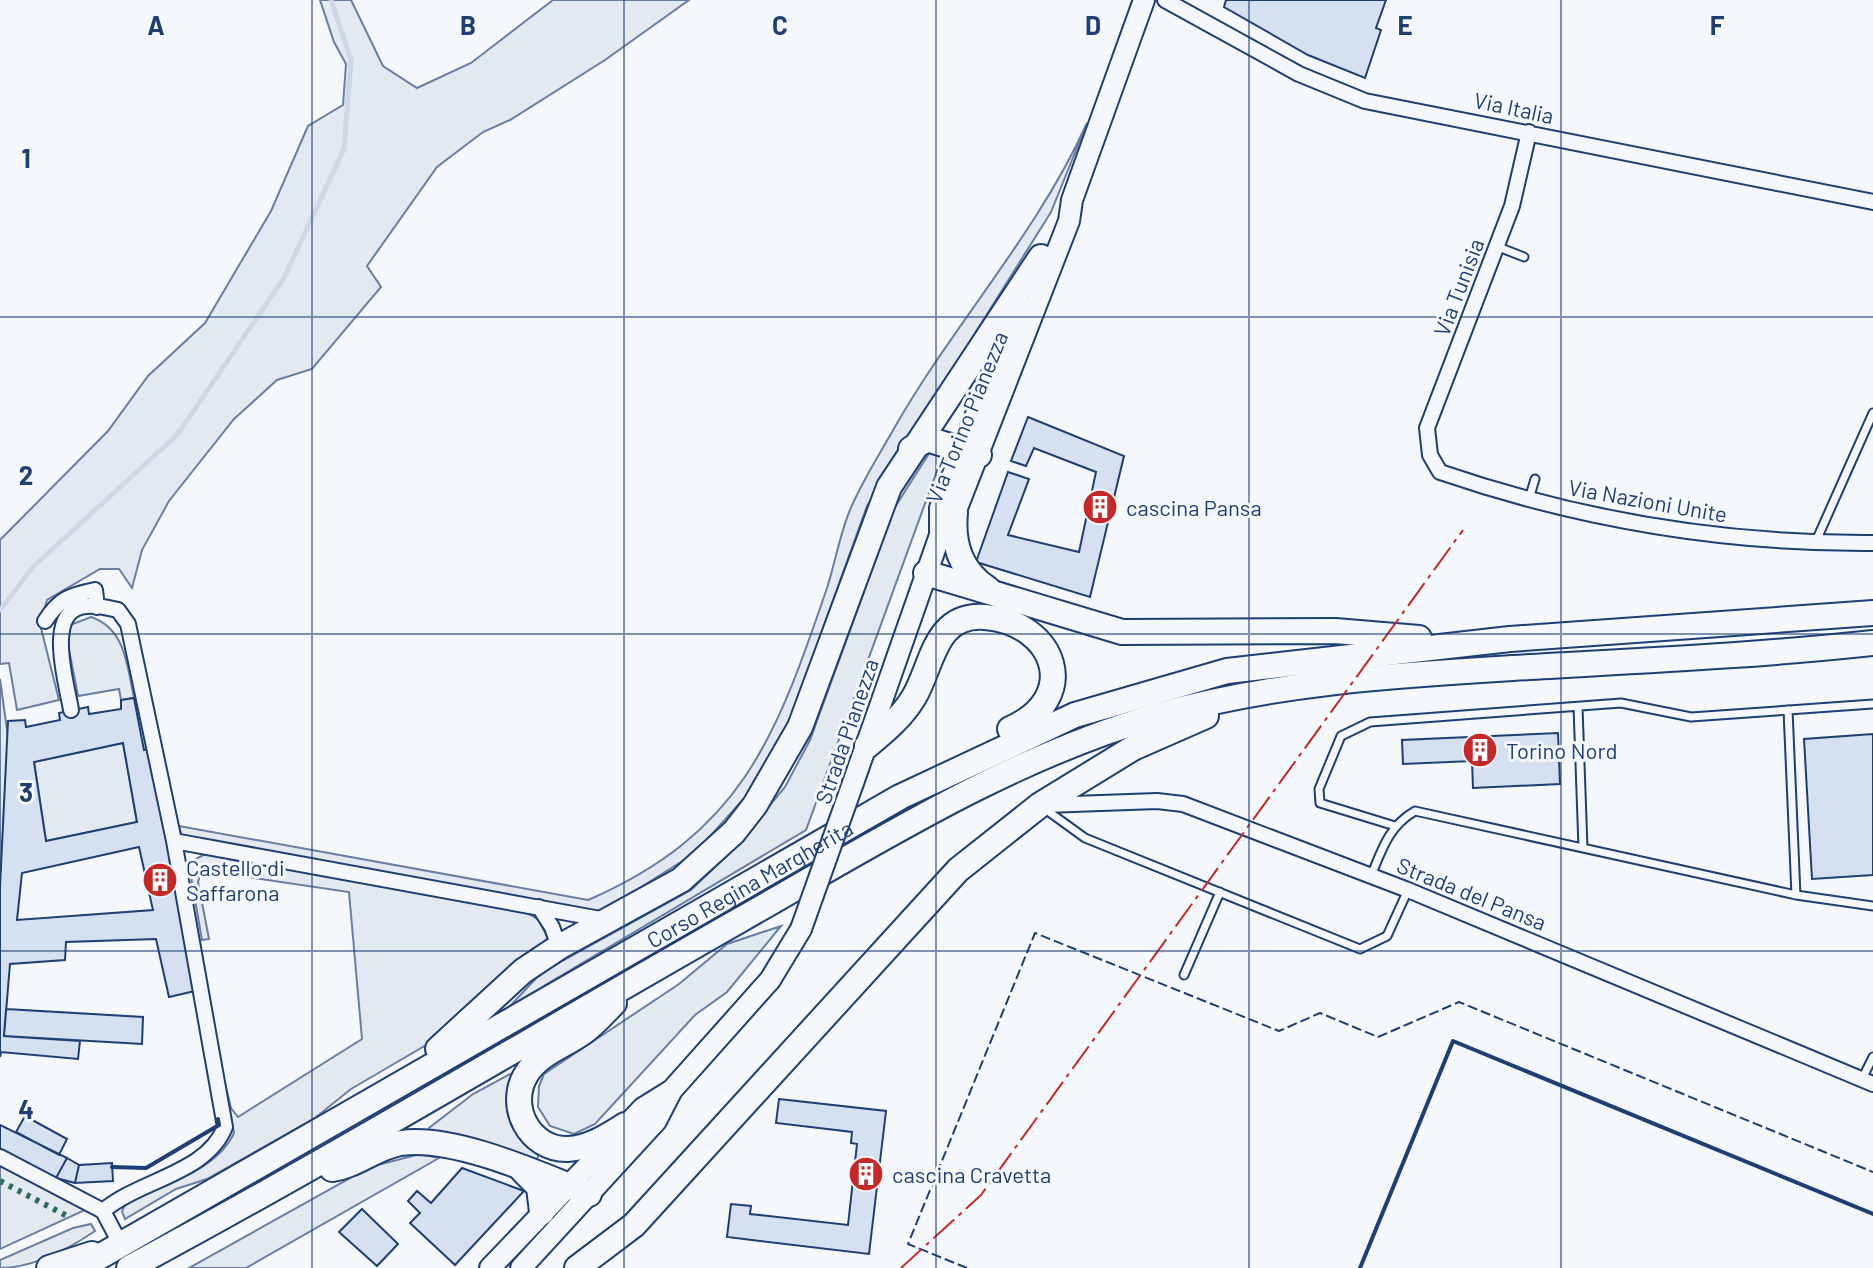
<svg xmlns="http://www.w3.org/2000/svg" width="1873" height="1268" font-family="Barlow,sans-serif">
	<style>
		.green { fill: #e3e9f0; stroke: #687fa3; stroke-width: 2 }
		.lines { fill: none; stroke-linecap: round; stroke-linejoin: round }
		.stream { stroke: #cfd7e4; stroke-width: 5 }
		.building { fill: #d5e0f0; stroke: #1d3f73; stroke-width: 2; fill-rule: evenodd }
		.service-casing { stroke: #1d3f73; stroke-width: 11 }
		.minor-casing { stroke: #1d3f73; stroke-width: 18 }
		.secondary-casing { stroke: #1d3f73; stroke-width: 24 }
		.primary-casing { stroke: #1d3f73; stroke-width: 28 }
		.service { stroke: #f4f7fb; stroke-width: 7 }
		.minor { stroke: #f4f7fb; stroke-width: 14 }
		.secondary { stroke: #f4f7fb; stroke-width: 20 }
		.primary { stroke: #f4f7fb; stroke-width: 24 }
		.secondary-bridge-casing { stroke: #1d3f73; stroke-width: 24; stroke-linecap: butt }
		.secondary-bridge { stroke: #f4f7fb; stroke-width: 20 }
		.hedge { stroke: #2c6c60; stroke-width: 6; stroke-dasharray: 4 6; stroke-linecap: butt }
		.fence { stroke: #1d3f73; stroke-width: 2; stroke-dasharray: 10 4; stroke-linecap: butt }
		.wall { stroke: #1d3f73; stroke-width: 4 }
		.power { stroke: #c62828; stroke-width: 2; stroke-dasharray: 28 6 4 6; stroke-linecap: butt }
		.grid { fill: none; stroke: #1d3f73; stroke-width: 2; stroke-opacity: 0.55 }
		.labels { text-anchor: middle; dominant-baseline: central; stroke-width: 6; stroke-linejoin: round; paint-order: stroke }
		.street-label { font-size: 22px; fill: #1d3f73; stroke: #f4f7fb }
		.poi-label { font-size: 22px; fill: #1d3f73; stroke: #f4f7fb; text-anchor: start }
		.grid-label { font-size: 26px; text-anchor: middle; font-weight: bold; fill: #1d3f73; stroke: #f4f7fb; stroke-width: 6; stroke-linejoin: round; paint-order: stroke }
	</style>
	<rect width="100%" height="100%" fill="#f4f7fb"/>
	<path class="green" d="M 320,0 L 351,0 L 383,66 L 417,88 L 471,63 L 553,0 L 689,0 L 605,60 L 510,120 L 483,132 L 437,167 L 367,266 L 381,287 L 312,369 L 277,380 L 234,419 L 169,501 L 142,550 L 132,588 L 119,569 L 100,569 L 47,600 L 40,624 L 59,700 L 17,710 L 9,663 L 0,664 L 0,540 L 108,431 L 148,376 L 205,323 L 271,211 L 308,126 L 343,105 L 346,64 L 334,42 Z
		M 1087,123 L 1051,212 L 867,506 L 788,725 L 748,794 L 695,853 L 600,913 L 182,837 L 179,826 L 588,900 C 741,833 775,740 826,591 C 835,565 839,536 850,510 C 862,481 881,452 896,425 C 956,321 1038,232 1087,123 Z
		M 930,452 L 942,457 L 806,830 L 510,1006 L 542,972 L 691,890 L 734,849 L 785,787 L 810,740 L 895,507 Z
		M 91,617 C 126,629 127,666 134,698 L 121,700 L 119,689 L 78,696 L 66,634 L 70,625 Z
		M 0,679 L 8,737 L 0,887 Z
		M 123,743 L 137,822 L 46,841 L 34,762 Z
		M 207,853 L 518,908 L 539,920 L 550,943 L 433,1041 L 351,1089 L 315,1118 L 207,1179 L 176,1189 L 125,1219 L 122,1211 L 126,1203 C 162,1184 216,1172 234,1133 L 216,1047 L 231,1108 L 238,1117 L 362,1039 L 349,892 L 207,871 L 201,873 L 198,882 L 209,939 L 202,940 L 190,871 L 192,861 Z
		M 781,926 L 727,992 L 695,1015 L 595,1124 L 574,1134 L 550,1126 L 538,1107 L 539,1086 L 544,1074 L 679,984 L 727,944 Z
		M 510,1074 L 517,1077 L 539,1154 L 535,1164 L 430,1132 L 429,1128 L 473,1094 Z
		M 420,1154 L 439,1158 L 246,1268 L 189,1268 L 370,1167 Z
		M 0,1165 L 85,1210 L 0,1249 Z
		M 91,1224 L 95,1231 C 67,1250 34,1268 0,1268 L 0,1260 L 73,1228 Z"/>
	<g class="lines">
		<path class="stream" d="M 0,610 L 34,566 L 177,435 L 284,278 L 344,149 L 351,60 L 331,0"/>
	</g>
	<path class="building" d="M 1226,0 L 1386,0 L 1376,28 L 1381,30 L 1365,78 L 1308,55 L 1224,7 Z
		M 1028,417 L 1124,456 L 1090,597 L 976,562 L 1008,472 L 1029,479 L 1008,535 L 1079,552 L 1096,472 L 1034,448 L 1026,466 L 1011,461 Z
		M 134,698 L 144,750 L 150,749 L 195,991 L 169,997 L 156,939 L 66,942 L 65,960 L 10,964 L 4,1036 L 80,1041 L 78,1059 L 1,1052 L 0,1057 L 0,887 L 8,721 L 25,720 L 26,727 L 60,720 L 59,713 L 88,707 L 89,714 L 121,709 L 121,700 ZM 123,743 L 137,822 L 46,841 L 34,762 ZM 139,847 L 153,910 L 17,920 L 22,873 Z
		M 1558,733 L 1560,784 L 1473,788 L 1472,761 L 1403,764 L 1402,740 Z
		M 1873,734 L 1873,875 L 1812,879 L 1804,739 Z
		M 6,1009 L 143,1017 L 142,1044 L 4,1036 Z
		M 779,1099 L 886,1111 L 869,1254 L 727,1237 L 731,1204 L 751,1206 L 750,1214 L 848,1225 L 857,1144 L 851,1143 L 852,1132 L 776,1123 Z
		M 25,1116 L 67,1139 L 59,1155 L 16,1132 Z
		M 0,1125 L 67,1158 L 56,1178 L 0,1150 Z
		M 67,1158 L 79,1165 L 75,1183 L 56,1178 Z
		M 112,1163 L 113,1181 L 75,1183 L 79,1165 Z
		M 462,1168 L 524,1191 L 455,1265 L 410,1223 L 420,1213 L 408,1201 L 417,1191 L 431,1203 Z
		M 362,1209 L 398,1244 L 377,1266 L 339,1232 Z"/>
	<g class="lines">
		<defs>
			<path id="service" d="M 1496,246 L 1524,257
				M 1529,499 L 1535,479
				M 1816,541 L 1873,413
				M 1578,707 L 1583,848
				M 1788,710 L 1796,895
				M 1045,809 L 1085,838 L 1360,949 L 1387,936 L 1408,890
				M 1395,826 L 1320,803 L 1319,789 L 1341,736 L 1370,722 L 1621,703 L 1691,717 L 1873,704
				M 1371,876 C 1382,849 1389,826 1415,811 L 1796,895 L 1873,906
				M 1184,975 L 1220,892
				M 1862,1079 L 1873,1057"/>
			<path id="minor" d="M 1165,0 L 1299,74 L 1365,101 L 1873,202
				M 1529,132 L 1512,206 L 1427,428 L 1430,455 L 1440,472 C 1580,520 1726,544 1873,543
				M 45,621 C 59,599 70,595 95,590 L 97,607
				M 71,710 C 67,684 43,608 87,606 C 97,605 109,608 118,610 L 128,624 L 174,841 L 225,1127 C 206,1174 141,1179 103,1211
				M 1045,805 L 1157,801 L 1183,804 L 1408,890 L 1873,1084
				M 174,841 L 606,920
				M 539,907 L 552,927 L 559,947
				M 0,1157 L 103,1211 L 121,1245"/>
			<path id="secondary" d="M 940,535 L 940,508 L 1019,303
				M 853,783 L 940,535 L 955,513 L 1069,221 L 1072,200 L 1144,0
				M 490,1268 L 643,1108 L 672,1090
				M 521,1268 L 656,1121 L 672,1090 L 770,980 L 801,929"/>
			<g id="primary">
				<path d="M 911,449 L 927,439 L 979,455"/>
				<path d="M 955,513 C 952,545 961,571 988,589"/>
				<path d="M 926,573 L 1122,632 L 1335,631 L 1419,638"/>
				<path d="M 867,746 C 885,731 902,717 914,697 C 933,665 934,613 985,617 C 1056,623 1082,698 1010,729"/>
				<path d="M 614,1003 C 604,1013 594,1025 582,1033 C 564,1046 540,1053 527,1073 C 506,1105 529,1150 568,1149 C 589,1148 608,1136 625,1125"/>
				<path d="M 438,1049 L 523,971 L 559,947 L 681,880 L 734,832 L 755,805 L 800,727 L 889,487 L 1041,257"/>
				<path d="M 332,1169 C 356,1166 376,1147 401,1143 C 453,1135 539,1174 589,1194"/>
				<path d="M 523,1171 L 539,1187 L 542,1212"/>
				<path d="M 49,1268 L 92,1254"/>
				<path id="s1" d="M 80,1268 L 900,797 L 1075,715 L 1227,671 L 1510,639 L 1873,613"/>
				<path d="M 129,1268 C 336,1157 536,1036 740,920 C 874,844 1007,759 1156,716 C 1272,683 1394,675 1513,668 C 1633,661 1753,656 1873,643"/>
				<path d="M 577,1268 L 634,1225 L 958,870 L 1040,805 L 1133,748 L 1206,716"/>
			</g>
		</defs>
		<use href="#service" class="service-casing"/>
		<use href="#minor" class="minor-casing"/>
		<use href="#secondary" class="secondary-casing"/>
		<use href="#primary" class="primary-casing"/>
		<use href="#service" class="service"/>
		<use href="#minor" class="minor"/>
		<use href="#secondary" class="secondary"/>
		<use href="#primary" class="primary"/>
		<defs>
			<path id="secondary-bridge" d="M 801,929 L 853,783"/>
		</defs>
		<use href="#secondary-bridge" class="secondary-bridge-casing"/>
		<use href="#secondary-bridge" class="secondary-bridge"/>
		<path class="hedge" d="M 0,1181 L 67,1216"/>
		<path class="fence" d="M 967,1268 L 908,1244 L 1035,933 L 1279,1031 L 1320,1013 L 1378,1037 L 1459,1002 L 1873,1172"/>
		<path class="wall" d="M 112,1167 L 146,1168 L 219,1125 L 218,1119
			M 1360,1268 L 1453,1041 L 1873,1214"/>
		<path class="power" d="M 901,1268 L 981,1195 L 1463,530"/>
	</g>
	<path class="grid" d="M 312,0 L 312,1268M 624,0 L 624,1268M 936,0 L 936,1268M 1249,0 L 1249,1268M 1561,0 L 1561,1268M 0,317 L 1873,317M 0,634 L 1873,634M 0,951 L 1873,951"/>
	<defs>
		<symbol id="building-disc" viewBox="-11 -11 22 22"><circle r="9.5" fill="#c62828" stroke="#f4f7fb"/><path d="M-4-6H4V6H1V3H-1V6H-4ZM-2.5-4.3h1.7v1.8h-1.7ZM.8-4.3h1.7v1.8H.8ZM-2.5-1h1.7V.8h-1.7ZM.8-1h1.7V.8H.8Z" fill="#fff"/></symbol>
	</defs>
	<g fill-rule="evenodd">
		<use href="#building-disc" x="1080" y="487" width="40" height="40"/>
		<use href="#building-disc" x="1460" y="730" width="40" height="40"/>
		<use href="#building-disc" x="140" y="860" width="40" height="40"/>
		<use href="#building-disc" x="846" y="1154" width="40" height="40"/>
	</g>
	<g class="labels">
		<g class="street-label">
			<text transform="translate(1514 107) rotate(12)">Via Italia</text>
			<text transform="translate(1458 287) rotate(-69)">Via Tunisia</text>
			<text transform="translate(966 417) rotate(-68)">Via Torino Pianezza</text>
			<text transform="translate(1648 500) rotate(10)">Via Nazioni Unite</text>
			<text transform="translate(846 731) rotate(-71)">Strada Pianezza</text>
			<text stroke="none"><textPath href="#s1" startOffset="772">Corso Regina Margherita</textPath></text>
			<text transform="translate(1472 893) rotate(22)">Strada del Pansa</text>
		</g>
		<g class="poi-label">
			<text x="1126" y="507">cascina Pansa</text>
			<text x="1506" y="750">Torino Nord</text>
			<text x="186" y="867">Castello di<tspan x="186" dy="25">Saffarona</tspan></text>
			<text x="892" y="1174">cascina Cravetta</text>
		</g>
	</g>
	<g class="grid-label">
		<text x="156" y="35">A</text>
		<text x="468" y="35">B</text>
		<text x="780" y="35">C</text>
		<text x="1093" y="35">D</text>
		<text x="1405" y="35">E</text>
		<text x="1717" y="35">F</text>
		<text x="26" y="168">1</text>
		<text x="26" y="485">2</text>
		<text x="26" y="802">3</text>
		<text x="26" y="1119">4</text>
	</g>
</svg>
